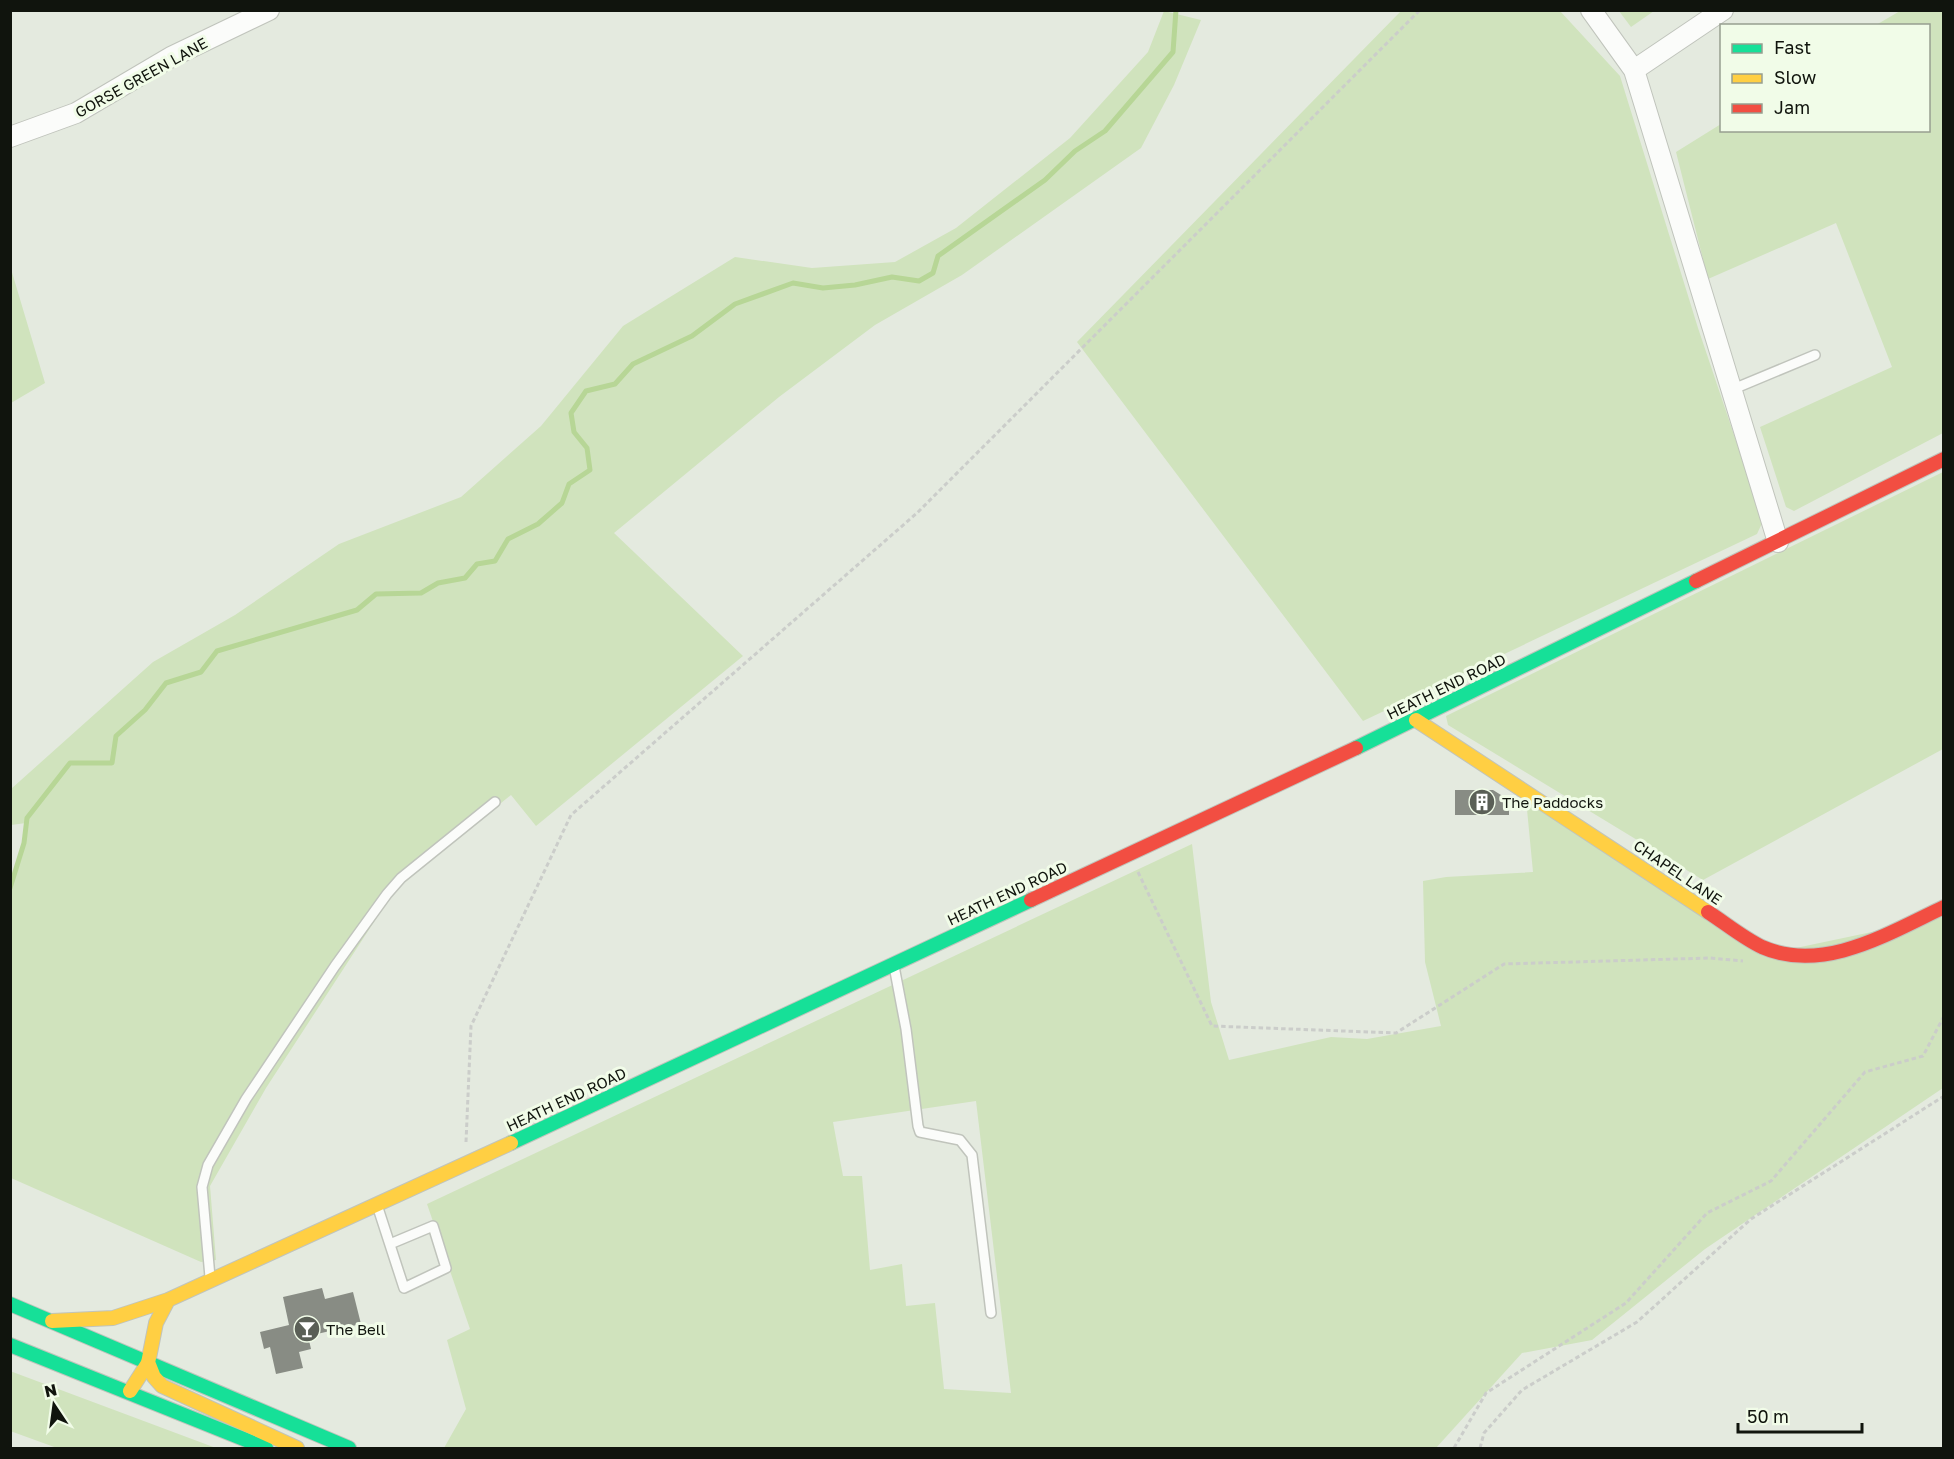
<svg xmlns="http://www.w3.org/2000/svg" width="1954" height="1459" font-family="'Golos Text',sans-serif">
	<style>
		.green { fill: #d0e3bd; fill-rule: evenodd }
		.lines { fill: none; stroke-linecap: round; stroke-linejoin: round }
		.stream { stroke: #b7d696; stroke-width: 5 }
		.building { fill: #888c84 }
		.lane-casing { stroke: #c0c4bc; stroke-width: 12 }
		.street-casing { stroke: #c0c4bc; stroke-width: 22 }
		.fast-casing { stroke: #c0c4bc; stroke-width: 16 }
		.slow-casing { stroke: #c0c4bc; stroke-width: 16 }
		.jam-casing { stroke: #c0c4bc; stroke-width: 16 }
		.path { stroke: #cbcdca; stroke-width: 3; stroke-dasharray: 4.5 3; stroke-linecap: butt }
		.lane { stroke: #fbfcfa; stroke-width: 9 }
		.street { stroke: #fbfcfa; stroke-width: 20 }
		.fast { stroke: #16e098; stroke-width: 14 }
		.slow { stroke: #ffcf43; stroke-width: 14 }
		.jam { stroke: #f24e42; stroke-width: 14 }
		.labels { text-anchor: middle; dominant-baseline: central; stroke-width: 6; stroke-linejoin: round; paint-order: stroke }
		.street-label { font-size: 15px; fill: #10140d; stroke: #f1fce8 }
		.poi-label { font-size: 15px; fill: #10140d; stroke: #f1fce8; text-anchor: start }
	</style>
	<rect width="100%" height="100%" fill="#e4eadf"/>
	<path class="green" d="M 1164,11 L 1201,20 L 1174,85 L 1141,148 L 962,275 L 875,325 L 779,397 L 614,533 L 743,656 L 536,826 L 511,795 L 396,888 L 266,1088 L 210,1186 L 216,1260 L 201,1262 L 11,1178 L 10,888 L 24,843 L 26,823 L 11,825 L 11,789 L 153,662 L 235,615 L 339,544 L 461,497 L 541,426 L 623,326 L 735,257 L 812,268 L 895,262 L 956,228 L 1070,138 L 1148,52 Z
		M 1401,11 L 1560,11 L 1620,76 L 1698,328 L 1763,521 L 1757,534 L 1363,721 L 1077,342 Z
		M 1619,11 L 1654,11 L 1631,27 Z
		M 1900,11 L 1943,11 L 1943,433 L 1794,511 L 1786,507 L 1760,427 L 1892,367 L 1836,223 L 1708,279 L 1676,152 L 1721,124 L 1722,130 L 1928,130 L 1928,26 L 1876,25 Z
		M 11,269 L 45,383 L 11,403 L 10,403 Z
		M 1943,472 L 1943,749 L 1703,880 L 1448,725 L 1446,716 Z
		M 1526,799 L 1763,955 L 1943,917 L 1943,1088 L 1705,1249 L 1592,1340 L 1522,1353 L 1436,1448 L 444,1448 L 466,1409 L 447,1340 L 470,1329 L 427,1204 L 1192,844 L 1211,1002 L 1229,1060 L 1331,1037 L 1367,1039 L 1441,1026 L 1425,962 L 1423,881 L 1446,877 L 1533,872 ZM 976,1101 L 1011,1393 L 944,1389 L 935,1303 L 906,1306 L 902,1264 L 870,1270 L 862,1176 L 843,1176 L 833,1122 Z
		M 10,1371 L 216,1448 L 57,1448 L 13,1432 L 10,1431 Z"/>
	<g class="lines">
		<path class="stream" d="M 10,888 L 24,843 L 27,818 L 70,763 L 112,763 L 116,736 L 145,710 L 166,683 L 201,672 L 217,651 L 357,610 L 376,594 L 421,593 L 438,583 L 465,578 L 477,564 L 495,561 L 508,539 L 538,524 L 562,503 L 569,484 L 590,470 L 587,448 L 574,432 L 571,413 L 586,391 L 615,384 L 633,364 L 692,336 L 735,304 L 793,283 L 823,288 L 855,285 L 892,277 L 919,281 L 933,273 L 938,256 L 1045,180 L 1075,151 L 1105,131 L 1173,52 L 1176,10"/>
	</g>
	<path class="building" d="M 1455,790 L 1493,790 L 1509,800 L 1509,815 L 1455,815 Z
		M 322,1288 L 325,1299 L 353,1292 L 361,1324 L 308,1336 L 311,1349 L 299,1352 L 303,1368 L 276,1374 L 270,1347 L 264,1349 L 260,1332 L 289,1325 L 283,1297 Z"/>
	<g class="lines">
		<defs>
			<path id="lane" d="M 1731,390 L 1815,355
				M 894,966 L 906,1029 L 918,1126 L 920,1132 L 960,1140 L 972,1155 L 991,1313
				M 378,1208 L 404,1288 L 446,1268 L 433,1226 L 390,1244
				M 210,1277 L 202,1187 L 208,1165 L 246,1099 L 335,966 L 387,894 L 401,878 L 495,802"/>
			<path id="street" d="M 1591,10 L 1634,70 L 1778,542
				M 1634,70 L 1723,10
				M 10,137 L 76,113 L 171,57 L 269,10"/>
			<path id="fast" d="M 1356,748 L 1696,581
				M 511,1143 L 1031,900
				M 10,1304 L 349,1448
				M 10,1345 L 266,1448"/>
			<path id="slow" d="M 1416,720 L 1708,912
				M 52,1321 L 113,1318 L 168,1300
				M 148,1362 L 154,1377 L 162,1386 L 297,1448
				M 130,1391 L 148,1363 L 156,1323 L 168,1300 L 511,1143"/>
			<path id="jam" d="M 1696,581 L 1944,459
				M 1031,900 L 1356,748
				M 1708,912 C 1725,923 1743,938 1762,947 C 1823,974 1889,933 1944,907"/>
		</defs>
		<use href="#lane" class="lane-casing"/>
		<use href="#street" class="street-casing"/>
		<use href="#fast" class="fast-casing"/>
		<use href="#slow" class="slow-casing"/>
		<use href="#jam" class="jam-casing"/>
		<path class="path" d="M 1138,872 L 1212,1026 L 1396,1033 L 1504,964 L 1710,958 L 1743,961
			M 466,1142 L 471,1026 L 571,815 L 917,513 L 1420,10
			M 1454,1448 L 1486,1393 L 1626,1303 L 1707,1213 L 1771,1181 L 1865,1072 L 1923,1056 L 1944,1016
			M 1480,1448 L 1484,1433 L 1522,1390 L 1637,1322 L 1751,1219 L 1944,1096"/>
		<use href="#lane" class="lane"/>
		<use href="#street" class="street"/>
		<use href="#fast" class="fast"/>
		<use href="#slow" class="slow"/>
		<use href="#jam" class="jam"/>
	</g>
	<defs>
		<symbol id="building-disc" viewBox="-11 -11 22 22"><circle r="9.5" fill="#5a5f56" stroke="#f1fce8"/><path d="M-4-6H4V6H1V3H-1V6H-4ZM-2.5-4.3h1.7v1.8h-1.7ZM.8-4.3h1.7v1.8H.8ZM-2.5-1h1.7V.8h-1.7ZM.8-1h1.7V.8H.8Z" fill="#fff"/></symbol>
		<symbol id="bar-disc" viewBox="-11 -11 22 22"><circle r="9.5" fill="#5a5f56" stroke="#f1fce8"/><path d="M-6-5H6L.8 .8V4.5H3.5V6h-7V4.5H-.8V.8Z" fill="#fff"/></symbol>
	</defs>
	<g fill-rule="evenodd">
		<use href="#building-disc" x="1467" y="787" width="30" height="30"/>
		<use href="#bar-disc" x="292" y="1314" width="30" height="30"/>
	</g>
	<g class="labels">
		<g class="street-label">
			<text transform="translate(141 77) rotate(-29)">GORSE GREEN LANE</text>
			<text transform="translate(1446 686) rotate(-26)">HEATH END ROAD</text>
			<text transform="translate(1678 872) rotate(34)">CHAPEL LANE</text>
			<text transform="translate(1007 893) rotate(-25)">HEATH END ROAD</text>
			<text transform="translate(566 1099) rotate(-25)">HEATH END ROAD</text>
		</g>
		<g class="poi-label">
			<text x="1502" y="802">The Paddocks</text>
			<text x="326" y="1329">The Bell</text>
		</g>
	</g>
	<rect width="1954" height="1459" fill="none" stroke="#10140d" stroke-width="24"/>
	<rect x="1720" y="24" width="210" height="108" fill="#f1fce8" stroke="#979f90" stroke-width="1.5"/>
	<rect x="1732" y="44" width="30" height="9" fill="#16e098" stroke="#979f90" stroke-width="1.5"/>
	<text x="1774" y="54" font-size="18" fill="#10140d">Fast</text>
	<rect x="1732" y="74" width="30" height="9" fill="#ffcf43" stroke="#979f90" stroke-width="1.5"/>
	<text x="1774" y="84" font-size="18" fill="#10140d">Slow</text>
	<rect x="1732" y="104" width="30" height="9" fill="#f24e42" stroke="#979f90" stroke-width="1.5"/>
	<text x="1774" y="114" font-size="18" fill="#10140d">Jam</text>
	<g transform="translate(54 1405) rotate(347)" stroke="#f1fce8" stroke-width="4.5" paint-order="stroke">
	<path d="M0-4.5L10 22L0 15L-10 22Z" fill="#10140d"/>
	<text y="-9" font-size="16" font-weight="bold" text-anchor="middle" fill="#10140d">N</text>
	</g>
	<path d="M1738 1423v9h124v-9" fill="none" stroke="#10140d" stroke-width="3"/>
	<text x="1747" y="1423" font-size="18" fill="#10140d" stroke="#f1fce8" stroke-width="4.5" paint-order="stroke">50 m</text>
</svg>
